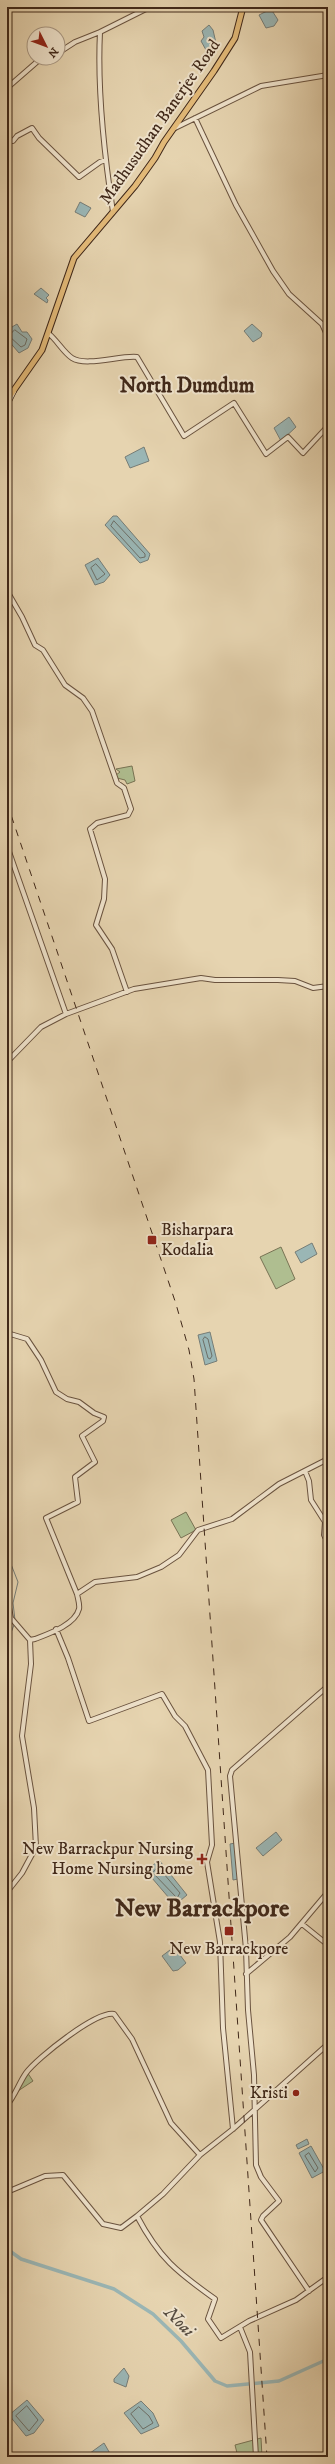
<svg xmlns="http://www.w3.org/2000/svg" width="335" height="2464" font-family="'IM FELL DW Pica',serif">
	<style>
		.green { fill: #afbe90; stroke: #787354 }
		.water { fill: #9ab6b5; stroke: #767d77 }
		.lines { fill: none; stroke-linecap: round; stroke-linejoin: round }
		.shore { stroke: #6d6f67; stroke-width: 1 }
		.stream { stroke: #767d77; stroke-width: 1 }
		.canal { stroke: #9ab6b5; stroke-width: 3.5 }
		.tertiary-casing { stroke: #6a533f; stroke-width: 6 }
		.secondary-casing { stroke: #402819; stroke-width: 6 }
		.primary-casing { stroke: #402819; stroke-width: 7 }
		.tertiary { stroke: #efe3cc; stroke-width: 4 }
		.secondary { stroke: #efe3cc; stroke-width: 4.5 }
		.primary { stroke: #e3ba78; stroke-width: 5 }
		.rail { stroke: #402819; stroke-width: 1; stroke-dasharray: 7 7; stroke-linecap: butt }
		.poi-dot { fill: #8f2418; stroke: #efe3cc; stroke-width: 1.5 }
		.labels { text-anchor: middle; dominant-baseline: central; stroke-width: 4; stroke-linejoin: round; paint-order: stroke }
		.street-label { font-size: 17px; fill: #402819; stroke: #efe3cc }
		.poi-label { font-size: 17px; fill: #402819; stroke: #efe3cc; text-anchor: end }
		.water-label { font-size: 18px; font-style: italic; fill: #564c40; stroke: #efe3cc }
		.district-label { font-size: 21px; font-weight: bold; fill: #402819; stroke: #efe3cc }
		.town-label { font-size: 25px; font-weight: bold; fill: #402819; stroke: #efe3cc }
	</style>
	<rect width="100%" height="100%" fill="#e6d4b0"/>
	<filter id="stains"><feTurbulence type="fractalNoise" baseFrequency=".005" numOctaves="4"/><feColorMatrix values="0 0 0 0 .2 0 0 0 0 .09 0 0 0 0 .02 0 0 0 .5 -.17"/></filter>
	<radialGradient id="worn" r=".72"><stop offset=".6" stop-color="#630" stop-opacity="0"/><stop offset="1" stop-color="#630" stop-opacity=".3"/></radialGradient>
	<path class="green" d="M 132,766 L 135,781 L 127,784 L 125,780 L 117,778 L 116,775 L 120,772 L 116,769 Z
		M 281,1247 L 295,1279 L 276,1289 L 260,1257 Z
		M 186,1512 L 196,1530 L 181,1538 L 171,1520 Z
		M 27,2072 L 33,2081 L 18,2091 Z
		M 261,2438 L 262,2457 L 238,2457 L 235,2445 Z"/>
	<path class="water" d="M 271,9 L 278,20 L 274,26 L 266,28 L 259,15 Z
		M 209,25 L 213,30 L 216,43 L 206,50 L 201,41 L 204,37 L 202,31 Z
		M 80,202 L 91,208 L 85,217 L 75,212 Z
		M 41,288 L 49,295 L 46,298 L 48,300 L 47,303 L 34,294 Z
		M 17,324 L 22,332 L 27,332 L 32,339 L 28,348 L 19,353 L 7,339 L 7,330 Z
		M 252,324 L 262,333 L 261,337 L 253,342 L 244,331 Z
		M 289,417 L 296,427 L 281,441 L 274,428 Z
		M 144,447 L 149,461 L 130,468 L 125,457 Z
		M 113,516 L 117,516 L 150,554 L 148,560 L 140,563 L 105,525 Z
		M 98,558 L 110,575 L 104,582 L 95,585 L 85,565 Z
		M 312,1243 L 317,1254 L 301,1263 L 295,1252 Z
		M 210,1332 L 217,1361 L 205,1365 L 198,1335 Z
		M 276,1832 L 282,1840 L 263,1856 L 256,1848 Z
		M 235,1843 L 238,1879 L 233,1880 L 230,1844 Z
		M 159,1860 L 187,1895 L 175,1905 L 146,1871 Z
		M 174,1947 L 186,1963 L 178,1970 L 173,1971 L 162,1956 Z
		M 307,2139 L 309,2144 L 298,2149 L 296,2145 Z
		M 311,2146 L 325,2171 L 312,2178 L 299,2153 Z
		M 124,2368 L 129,2376 L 126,2387 L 114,2382 L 114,2379 Z
		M 27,2400 L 44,2420 L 34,2433 L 26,2436 L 9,2415 Z
		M 141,2401 L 153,2413 L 159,2426 L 141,2434 L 124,2413 Z
		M 104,2443 L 112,2457 L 87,2457 L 86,2456 Z"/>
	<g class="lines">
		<path class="shore" d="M 15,330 L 27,339 L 25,345 L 21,347 L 9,336 Z
			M 114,521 L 145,554 L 145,557 L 140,558 L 111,526 Z
			M 96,564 L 105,574 L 97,580 L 91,568 Z
			M 205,1337 L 208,1339 L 212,1356 L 210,1359 L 208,1358 L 203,1340 Z
			M 158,1867 L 180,1893 L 177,1898 L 153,1873 Z
			M 309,2153 L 318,2168 L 315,2172 L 305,2156 Z
			M 27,2406 L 38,2420 L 29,2431 L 16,2416 Z
			M 139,2407 L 149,2416 L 153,2423 L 143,2429 L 131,2414 Z"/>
		<path class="stream" d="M 7,1554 L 18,1582 L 13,1603 L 15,1620
			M 7,1643 L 14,1625"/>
		<path class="canal" d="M 7,2249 L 21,2259 L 114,2289 L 153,2314 L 181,2341 L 215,2381 L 227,2386 L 279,2381 L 328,2359"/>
		<defs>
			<path id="tertiary" d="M 58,53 L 75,42 L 100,32
				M 7,88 L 38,61 L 48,58
				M 195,118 L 236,205 L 273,271 L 289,294 L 322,324 L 328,337
				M 175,128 L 261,86 L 328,75
				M 7,139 L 13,141 L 17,136 L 32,128 L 39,138 L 79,177 L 100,162 L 106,160
				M 113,212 C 104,153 97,91 100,32 L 150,7
				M 48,333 C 57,340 63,352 72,358 C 86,367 121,355 137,357 L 184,436 L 234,403 L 266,454 L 288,437 L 303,453 L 328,426
				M 7,591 L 22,617 L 35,645 L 43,650 L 65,685 L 83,698 L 92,711 L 117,783 L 124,788 L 131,809 L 128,815 L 97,823 L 90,829 L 105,879 L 104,899 L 96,925 L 112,949 L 127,992
				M 7,846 L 66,1014
				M 7,1062 L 41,1027 L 66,1014 L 134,989 L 201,978 L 215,980 L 278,980 L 295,981 L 313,988 L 328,986
				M 7,1333 L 27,1339 L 41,1360 L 56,1392 L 67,1399 L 79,1402 L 94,1413 L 104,1417 L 103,1421 L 82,1436 L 95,1462 L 75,1477 L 78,1502 L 46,1518 L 77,1594
				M 305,1471 L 309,1481 L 311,1500 L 325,1522 L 324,1535 L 328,1543
				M 7,1597 L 11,1618 L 30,1640 L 35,1639 C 48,1634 75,1625 79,1609 C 80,1605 78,1599 77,1594 L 95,1582 L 137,1577 L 161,1567 L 179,1555 L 198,1530 L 232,1519 L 279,1484 L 328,1459
				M 56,1629 L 68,1658 L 89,1721 L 162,1694 L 175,1716 L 185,1726 L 208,1770 L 212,1845 L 207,1862 L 220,1942 L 223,2028 L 233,2129
				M 7,1892 L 22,1873 L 36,1847 L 34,1808 L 22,1736 L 31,1664 L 30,1640
				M 302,1924 L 328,1945
				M 246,1974 L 290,1937 L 328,1892
				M 7,2105 C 15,2096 19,2083 26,2073 C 37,2058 96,2011 114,2014 L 132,2039 L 171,2123 L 200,2155
				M 7,2192 L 45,2176 L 63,2175 L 103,2224 L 121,2228 L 137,2216 C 159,2258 177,2272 215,2299 L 208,2319 L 221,2338 L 249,2321 L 296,2300 L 328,2277
				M 137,2216 L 163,2194 L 200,2155 L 233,2129 L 328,2044
				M 309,2291 L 261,2220 L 263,2216 L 279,2201 L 261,2177 L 256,2165 L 254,2075 L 248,2010 L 246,1949 L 230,1776 L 232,1770 L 328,1686
				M 240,2327 L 250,2352 L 256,2457"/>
			<path id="secondary" d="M 7,405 L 14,391"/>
			<path id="primary" d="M 7,400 L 42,350 L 74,258 L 135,186 L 155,158 L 164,142 L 214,71 L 235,38 L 243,7"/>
		</defs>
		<use href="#tertiary" class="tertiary-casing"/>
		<use href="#secondary" class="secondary-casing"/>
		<use href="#primary" class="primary-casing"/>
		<use href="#tertiary" class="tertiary"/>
		<use href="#secondary" class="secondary"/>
		<use href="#primary" class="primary"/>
		<path class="rail" d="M 7,803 L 176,1304 L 189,1350 L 194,1379 L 267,2457"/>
	</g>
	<g class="poi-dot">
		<rect x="147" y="1235" width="10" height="10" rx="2"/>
		<path d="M200 1853h4v4h4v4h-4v4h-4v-4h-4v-4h4z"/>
		<rect x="224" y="1926" width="10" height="10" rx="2"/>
		<circle cx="296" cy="2093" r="4"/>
	</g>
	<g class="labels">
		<g class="street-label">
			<text transform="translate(160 122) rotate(-55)">Madhusudhan Banerjee Road</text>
		</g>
		<g class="poi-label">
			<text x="161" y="1230" text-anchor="start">Bisharpara<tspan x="161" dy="20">Kodalia</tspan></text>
			<text x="193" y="1849">New Barrackpur Nursing<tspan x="193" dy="20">Home Nursing home</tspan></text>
			<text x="229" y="1949" text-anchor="middle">New Barrackpore</text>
			<text x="288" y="2093">Kristi</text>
		</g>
		<g class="water-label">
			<text transform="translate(179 2322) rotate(45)">Noai</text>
		</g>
		<g class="district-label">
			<text x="187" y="386">North Dumdum</text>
		</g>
		<g class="town-label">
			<text x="202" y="1908">New Barrackpore</text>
		</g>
	</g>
	<rect width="335" height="2464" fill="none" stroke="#e6d4b0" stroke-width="24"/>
	<rect x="8" y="8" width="319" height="2448" fill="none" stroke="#402819" stroke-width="2"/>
	<rect x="12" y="12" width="311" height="2440" fill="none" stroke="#402819"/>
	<g transform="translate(46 46) rotate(132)"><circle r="19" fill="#efe3cc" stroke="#a99884"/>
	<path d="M0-3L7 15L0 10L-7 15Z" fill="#8f2418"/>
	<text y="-6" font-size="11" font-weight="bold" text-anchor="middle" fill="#402819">N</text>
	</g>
	<rect width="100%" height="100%" filter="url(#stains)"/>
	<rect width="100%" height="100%" fill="url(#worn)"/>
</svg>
